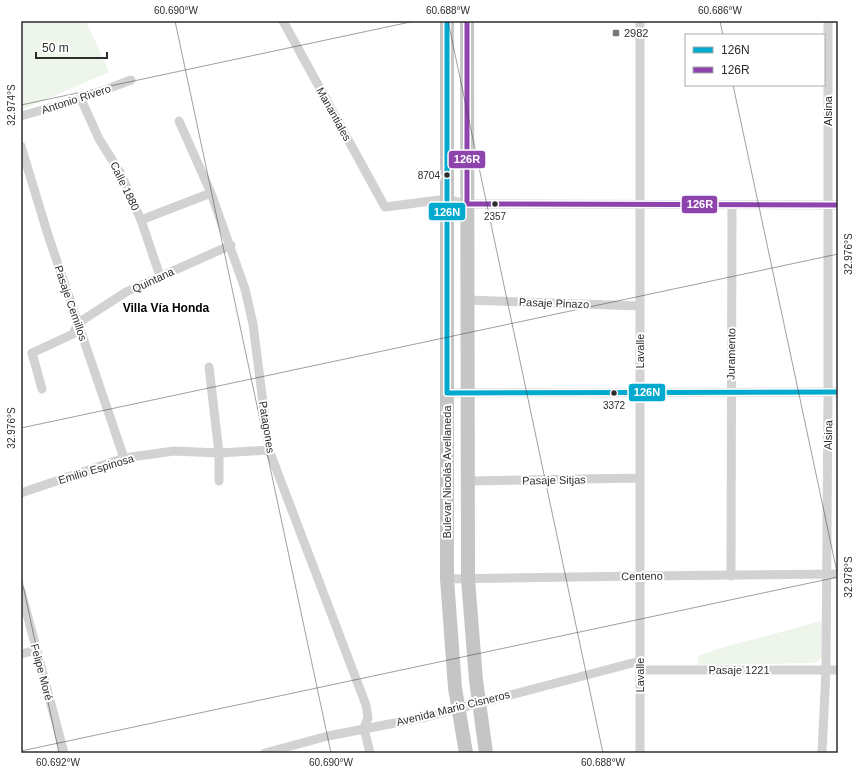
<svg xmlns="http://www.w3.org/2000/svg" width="859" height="774" font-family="Helvetica,sans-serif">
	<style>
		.green { fill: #eef5ea }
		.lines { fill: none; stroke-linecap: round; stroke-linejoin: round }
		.street { stroke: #d2d2d2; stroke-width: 9 }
		.primary { stroke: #c5c5c5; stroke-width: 14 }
		.bus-1-casing { stroke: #fff; stroke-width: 8 }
		.bus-2-casing { stroke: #fff; stroke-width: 8 }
		.bus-1 { stroke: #00a9ce; stroke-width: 5 }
		.bus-2 { stroke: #8e44ad; stroke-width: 5 }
		.ticks { fill: none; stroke: #2d2d2d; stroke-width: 1; stroke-opacity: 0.45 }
		.poi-dot { fill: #767676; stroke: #fff; stroke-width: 1.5 }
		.bus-dot { fill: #2d2d2d; stroke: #fff; stroke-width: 1.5 }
		.labels { text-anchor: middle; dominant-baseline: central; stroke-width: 4; stroke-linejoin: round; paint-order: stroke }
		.bus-label { font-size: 10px; fill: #2d2d2d; stroke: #fff }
		.poi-label { font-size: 11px; fill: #2d2d2d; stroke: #fff; text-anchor: start }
		.street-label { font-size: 11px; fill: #2d2d2d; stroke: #fff }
		.neighbourhood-label { font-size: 12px; font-weight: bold; fill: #000; stroke: #fff }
		.line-badge { stroke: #fff; stroke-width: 1.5 }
		.badge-label { font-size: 11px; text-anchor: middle; font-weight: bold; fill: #fff }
		.neatline { fill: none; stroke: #2d2d2d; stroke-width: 1.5 }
		.ticks-label { font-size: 10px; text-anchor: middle; fill: #2d2d2d }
	</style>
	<rect width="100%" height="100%" fill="#fff"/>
	<path class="green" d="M 21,21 L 86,21 L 109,72 L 21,110 Z
		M 822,621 L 822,657 L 815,663 L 698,665 L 698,656 L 724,647 Z"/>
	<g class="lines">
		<path class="street" d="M 283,21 L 385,207 L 447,199 L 467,204 L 838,205
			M 640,21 L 640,753
			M 81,99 L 99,139 L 121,174 L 141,220 L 160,276
			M 21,116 L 81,99 L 131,80
			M 179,121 L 211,193 L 245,289 L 253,324 L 269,450 L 366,705 L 368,718 L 364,728 L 370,753
			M 21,146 L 48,235 L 124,458
			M 141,220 L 211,193
			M 468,300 L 640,306
			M 209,367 L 219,453 L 219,481
			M 42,389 L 32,353 L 73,334 L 78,323 L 126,292 L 231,245
			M 447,393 L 838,392
			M 468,481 L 640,478
			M 21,493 L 124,458 L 174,451 L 219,453 L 269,450
			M 731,576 L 732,205
			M 447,579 L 640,576 L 838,574
			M 21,591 L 64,753
			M 21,654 L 36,650
			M 640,670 L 838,670
			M 265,753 L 328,736 L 426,717 L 640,661
			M 822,753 L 826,670 L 828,392 L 828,21"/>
		<path class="primary" d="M 447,21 L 447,579 L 455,688 L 466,753
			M 467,21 L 468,579 L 476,680 L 486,753"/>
		<defs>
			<path id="bus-1" d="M 447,21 L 447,393 L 838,392"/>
			<path id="bus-2" d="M 467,21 L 467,204 L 838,205"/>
		</defs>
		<use href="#bus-1" class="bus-1-casing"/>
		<use href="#bus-2" class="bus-2-casing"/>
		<use href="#bus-1" class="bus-1"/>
		<use href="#bus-2" class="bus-2"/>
	</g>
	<path class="ticks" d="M 175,21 L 331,753M 448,21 L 603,753M 720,21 L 723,35M 733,85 L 838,577M 21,105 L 415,21M 21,428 L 838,254M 21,576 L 59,753M 21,751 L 838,577"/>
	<rect class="poi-dot" x="612" y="29" width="8" height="8" rx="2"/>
	<g class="bus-dot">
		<circle cx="447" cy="175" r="3.5"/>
		<circle cx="495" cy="204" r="3.5"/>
		<circle cx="614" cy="393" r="3.5"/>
	</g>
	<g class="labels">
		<g class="bus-label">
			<text x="440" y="175" text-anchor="end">8704</text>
			<text x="495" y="216">2357</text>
			<text x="614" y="405">3372</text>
		</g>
		<g class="poi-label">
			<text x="624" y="33">2982</text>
		</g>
		<g class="street-label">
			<text transform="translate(76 99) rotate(-18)">Antonio Rivero</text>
			<text transform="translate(828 111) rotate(-90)">Alsina</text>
			<text transform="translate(334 114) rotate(61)">Manantiales</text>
			<text transform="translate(125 186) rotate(64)">Calle 1880</text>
			<text transform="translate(153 280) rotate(-25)">Quintana</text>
			<text transform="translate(71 303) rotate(71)">Pasaje Cemillos</text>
			<text transform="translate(554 303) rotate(2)">Pasaje Pinazo</text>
			<text transform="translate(640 351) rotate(-90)">Lavalle</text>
			<text transform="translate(731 354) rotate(-89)">Juramento</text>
			<text transform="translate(267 427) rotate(81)">Patagones</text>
			<text transform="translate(828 435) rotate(-89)">Alsina</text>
			<text transform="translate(96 469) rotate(-17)">Emilio Espinosa</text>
			<text transform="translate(447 472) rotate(-90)">Bulevar Nicolás Avellaneda</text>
			<text transform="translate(554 480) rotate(-1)">Pasaje Sitjas</text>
			<text transform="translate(642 576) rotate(-1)">Centeno</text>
			<text x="739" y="670">Pasaje 1221</text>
			<text transform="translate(42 672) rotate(75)">Felipe Moré</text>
			<text transform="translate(640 675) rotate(-90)">Lavalle</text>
			<text transform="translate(453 708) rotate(-14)">Avenida Mario Cisneros</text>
		</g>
		<g class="neighbourhood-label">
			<text x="166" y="308">Villa Vía Honda</text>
		</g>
	</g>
	<g class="line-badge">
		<rect x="448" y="150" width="38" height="19" rx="4" fill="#8e44ad"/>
		<rect x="681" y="195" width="37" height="19" rx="4" fill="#8e44ad"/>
		<rect x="428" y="202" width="38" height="19" rx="4" fill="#00a9ce"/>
		<rect x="628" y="383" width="38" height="19" rx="4" fill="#00a9ce"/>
	</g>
	<g class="badge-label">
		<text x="467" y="163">126R</text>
		<text x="700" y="208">126R</text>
		<text x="447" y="216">126N</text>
		<text x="647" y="396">126N</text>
	</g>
	<rect width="859" height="774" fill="none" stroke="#ffffff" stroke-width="44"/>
	<rect x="685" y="34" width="140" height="52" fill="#ffffff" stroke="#ababab"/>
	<rect x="693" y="47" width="20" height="6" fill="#00a9ce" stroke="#ababab"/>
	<text x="721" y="54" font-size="12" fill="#2d2d2d">126N</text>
	<rect x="693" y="67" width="20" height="6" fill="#8e44ad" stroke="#ababab"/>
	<text x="721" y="74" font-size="12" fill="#2d2d2d">126R</text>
	<path d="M36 52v6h71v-6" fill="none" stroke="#2d2d2d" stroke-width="2"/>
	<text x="42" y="52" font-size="12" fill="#2d2d2d" stroke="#ffffff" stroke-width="3" paint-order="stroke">50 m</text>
	<rect x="22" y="22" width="815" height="730" class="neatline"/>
	<g class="ticks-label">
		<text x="176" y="14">60.690°W</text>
		<text x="448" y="14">60.688°W</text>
		<text x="720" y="14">60.686°W</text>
		<text transform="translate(11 105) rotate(-90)" y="4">32.974°S</text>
		<text transform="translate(848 254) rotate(-90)" y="4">32.976°S</text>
		<text transform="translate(11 428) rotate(-90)" y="4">32.976°S</text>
		<text transform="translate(848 577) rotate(-90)" y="4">32.978°S</text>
		<text x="58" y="766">60.692°W</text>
		<text x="331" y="766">60.690°W</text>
		<text x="603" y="766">60.688°W</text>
	</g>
</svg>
